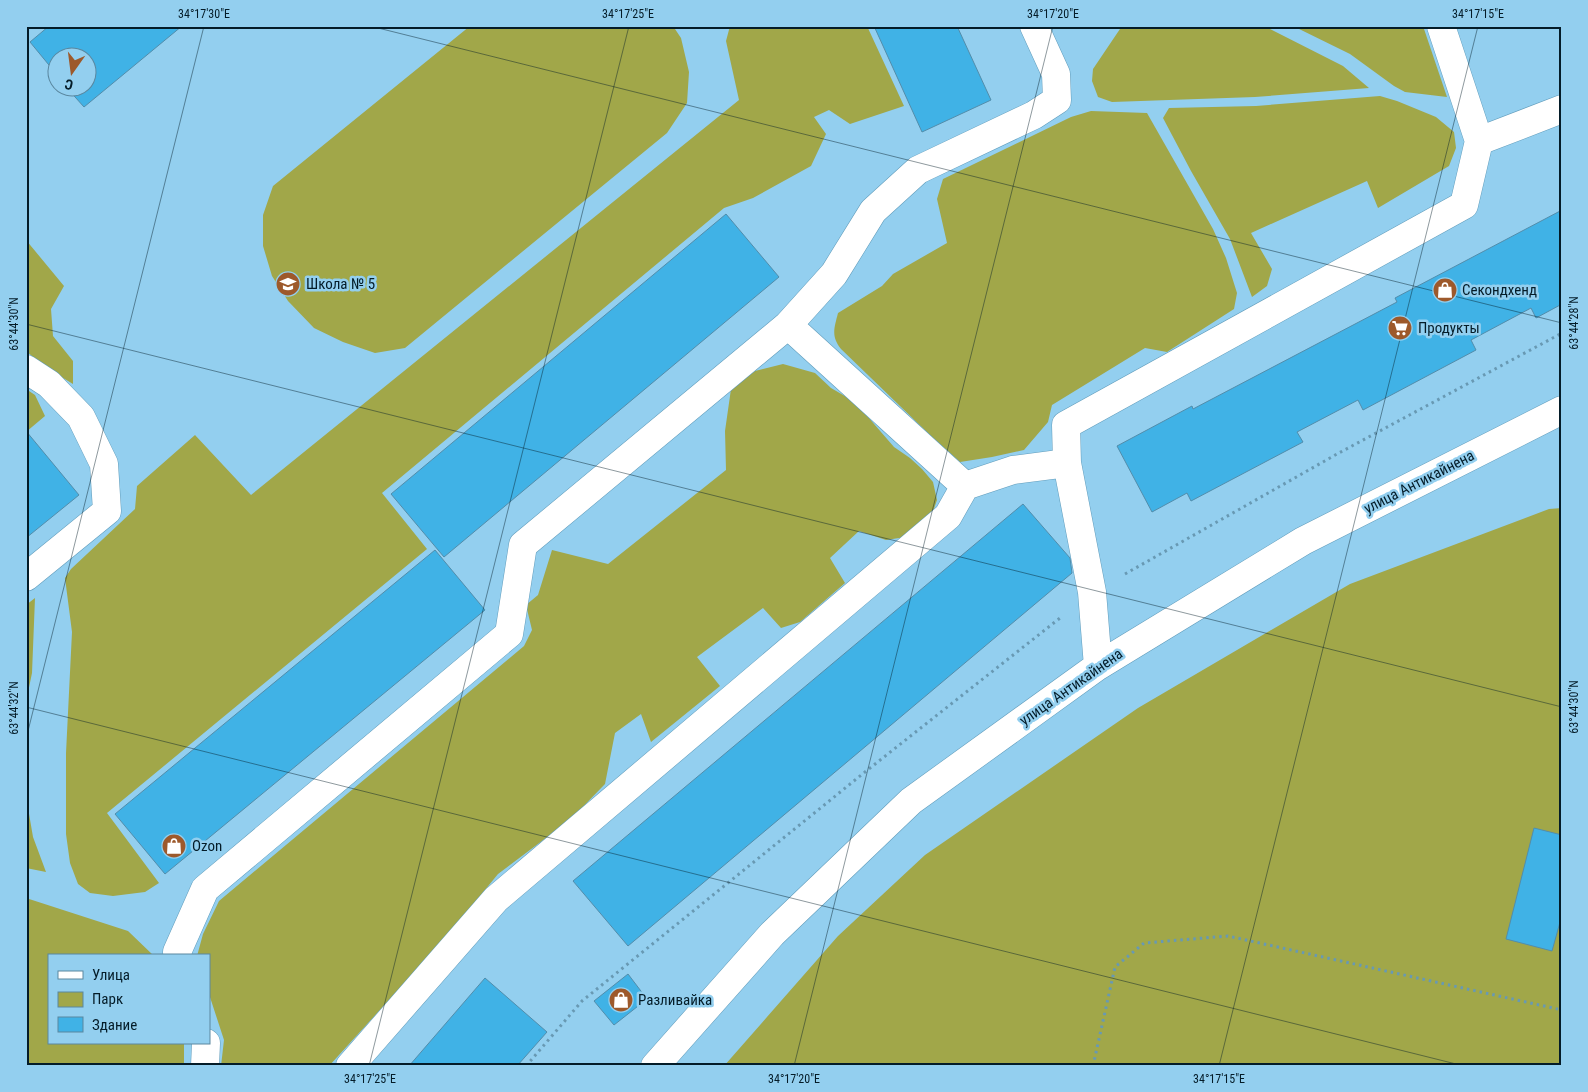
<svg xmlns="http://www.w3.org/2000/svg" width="1588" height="1092" font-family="'Roboto Condensed',sans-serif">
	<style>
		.green { fill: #a1a749 }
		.building { fill: #40b2e6; stroke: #528dab }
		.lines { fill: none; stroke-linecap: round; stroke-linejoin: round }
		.minor-casing { stroke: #619cbb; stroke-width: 29 }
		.path { stroke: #6899b3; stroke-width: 3; stroke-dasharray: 2.5 4; stroke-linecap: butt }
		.minor { stroke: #fff; stroke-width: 28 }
		.ticks { fill: none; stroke: #041c28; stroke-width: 1; stroke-opacity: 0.45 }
		.labels { text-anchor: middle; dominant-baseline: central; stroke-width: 5; stroke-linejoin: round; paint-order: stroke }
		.poi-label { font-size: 15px; fill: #041c28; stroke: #93cfef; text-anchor: start }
		.street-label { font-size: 15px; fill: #041c28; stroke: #93cfef }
		.neatline { fill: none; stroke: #041c28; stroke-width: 2 }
		.ticks-label { font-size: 12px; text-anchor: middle; fill: #041c28 }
	</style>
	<rect width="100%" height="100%" fill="#93cfef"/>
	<path class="green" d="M 470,26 L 673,26 L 681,38 L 689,72 L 687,103 L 667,133 L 405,348 L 375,353 L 343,342 L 314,328 L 288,301 L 272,276 L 263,246 L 263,215 L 273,186 Z
		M 730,26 L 867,26 L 904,106 L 850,124 L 829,110 L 814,117 L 826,134 L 811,166 L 753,198 L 724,208 L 382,493 L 427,549 L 107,813 L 159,883 L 145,892 L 113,896 L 90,893 L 78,884 L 70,863 L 66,834 L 66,753 L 72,632 L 65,578 L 71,569 L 135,509 L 137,486 L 195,435 L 251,495 L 739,100 L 726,41 Z
		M 1122,26 L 1264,26 L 1343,66 L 1369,88 L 1255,97 L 1112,102 L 1098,97 L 1092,81 L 1093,69 Z
		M 1293,26 L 1423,26 L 1447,97 L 1405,92 L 1394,86 L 1350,54 Z
		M 1380,96 L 1397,101 L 1436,117 L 1454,132 L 1456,148 L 1449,166 L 1378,208 L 1367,181 L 1251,233 L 1272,269 L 1267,286 L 1252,297 L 1230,239 L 1191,171 L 1163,118 L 1169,108 L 1256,106 Z
		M 1091,111 L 1147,113 L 1213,229 L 1226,258 L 1237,293 L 1234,309 L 1167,352 L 1145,348 L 1052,405 L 1048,422 L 1024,450 L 992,457 L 960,462 L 930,435 L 841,349 C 831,336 834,329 838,313 L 882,286 L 893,274 L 947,243 L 937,199 L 943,179 L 1071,117 Z
		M 26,240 L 64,286 L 51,309 L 53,336 L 73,361 L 73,384 L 45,367 L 26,351 Z
		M 783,364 L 815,373 L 831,388 L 855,402 L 894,447 L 910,458 L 922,469 L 933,482 L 937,500 L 930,520 L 912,536 L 886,540 L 859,531 L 830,558 L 845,583 L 800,622 L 781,628 L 763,608 L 697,657 L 720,686 L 651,742 L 641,714 L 615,733 L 605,784 L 571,819 L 498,874 L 448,935 L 329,1066 L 221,1066 L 224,1040 L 209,994 L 209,956 L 197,956 L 203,934 L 219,901 L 524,646 L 532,630 L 526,605 L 538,595 L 552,550 L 608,564 L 726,470 L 725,431 L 731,389 L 755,371 Z
		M 26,389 L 35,395 L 45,416 L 26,432 Z
		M 1562,508 L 1562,1066 L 724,1066 L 838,936 L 925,855 L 1138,708 L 1350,584 L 1549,509 Z
		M 35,598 L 32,673 L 26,702 L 26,605 Z
		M 26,782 L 27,802 L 33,837 L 46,872 L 26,868 Z
		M 26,898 L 128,931 L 154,956 L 49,956 L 49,1043 L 184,1043 L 184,1066 L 26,1066 Z"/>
	<path class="building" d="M 49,26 L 182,26 L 84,107 L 67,88 L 88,88 L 88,58 L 58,58 L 58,76 L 30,42 Z
		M 874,26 L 957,26 L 991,100 L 922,132 Z
		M 1562,210 L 1562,304 L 1536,318 L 1531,308 L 1471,340 L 1476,350 L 1363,410 L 1358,400 L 1297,432 L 1303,442 L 1191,501 L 1187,493 L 1152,512 L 1117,446 L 1192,406 L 1193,409 L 1397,302 L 1395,298 Z
		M 726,214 L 779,277 L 444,557 L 391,494 Z
		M 26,431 L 79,495 L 26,538 Z
		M 1023,504 L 1070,558 L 1072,573 L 628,946 L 573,881 Z
		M 435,550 L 485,610 L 165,874 L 115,814 Z
		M 1534,828 L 1562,835 L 1562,915 L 1552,951 L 1506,939 Z
		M 628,974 L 647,999 L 614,1025 L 594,1001 Z
		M 485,978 L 547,1032 L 517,1066 L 409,1066 Z"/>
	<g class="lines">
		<defs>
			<path id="minor" d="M 1441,26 L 1479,141 L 1562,109
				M 26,369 L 49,384 L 81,417 L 104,464 L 107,511 L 26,577
				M 1067,463 L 1092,592 L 1098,666
				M 965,486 L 788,325 L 834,274 L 873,211 L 918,170 L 1034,115 L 1057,100 L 1056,74 L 1034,26
				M 178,956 L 177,952 L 205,889 L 509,634 L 523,545 L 788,325
				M 205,1066 L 206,1043
				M 350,1066 L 496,899 L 948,516 L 965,486 L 1013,470 L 1067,463 L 1066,425 L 1464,205 L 1479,141
				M 655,1066 L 772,934 L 911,801 L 1098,666 L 1303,541 L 1562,410"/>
		</defs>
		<use href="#minor" class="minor-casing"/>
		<path class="path" d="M 1125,574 L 1337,454 L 1562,333
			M 526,1066 L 582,1001 L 865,772 L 1060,618
			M 1093,1066 L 1115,967 L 1144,943 L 1228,936 L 1562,1010"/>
		<use href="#minor" class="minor"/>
	</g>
	<path class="ticks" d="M 370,26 L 1562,323M 26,324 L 1562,707M 26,707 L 1464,1066M 26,739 L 204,26M 369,1066 L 629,26M 794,1066 L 1053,26M 1219,1066 L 1478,26"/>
	<defs>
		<symbol id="school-disc" viewBox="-11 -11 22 22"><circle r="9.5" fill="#9d592b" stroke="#93cfef"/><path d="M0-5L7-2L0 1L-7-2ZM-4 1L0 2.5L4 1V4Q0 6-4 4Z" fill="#fff"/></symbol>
		<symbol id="shop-disc" viewBox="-11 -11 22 22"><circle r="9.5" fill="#9d592b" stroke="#93cfef"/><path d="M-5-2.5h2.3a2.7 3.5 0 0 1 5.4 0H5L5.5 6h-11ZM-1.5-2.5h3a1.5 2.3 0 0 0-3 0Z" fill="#fff"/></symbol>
		<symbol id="supermarket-disc" viewBox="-11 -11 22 22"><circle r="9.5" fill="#9d592b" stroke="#93cfef"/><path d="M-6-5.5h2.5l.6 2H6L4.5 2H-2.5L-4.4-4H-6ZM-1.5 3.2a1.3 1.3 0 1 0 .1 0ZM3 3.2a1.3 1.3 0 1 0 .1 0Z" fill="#fff"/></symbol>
	</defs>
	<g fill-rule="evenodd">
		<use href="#school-disc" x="274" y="270" width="28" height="28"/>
		<use href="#shop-disc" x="1431" y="276" width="28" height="28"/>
		<use href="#supermarket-disc" x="1386" y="314" width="28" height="28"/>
		<use href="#shop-disc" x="160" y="832" width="28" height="28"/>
		<use href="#shop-disc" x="607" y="986" width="28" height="28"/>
	</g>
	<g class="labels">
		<g class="poi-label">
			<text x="306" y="284">Школа № 5</text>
			<text x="1462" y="290">Секондхенд</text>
			<text x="1418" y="328">Продукты</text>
			<text x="192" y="846">Ozon</text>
			<text x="638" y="1000">Разливайка</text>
		</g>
		<g class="street-label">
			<text transform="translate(1419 482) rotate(-27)">улица Антикайнена</text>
			<text transform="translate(1071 687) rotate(-35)">улица Антикайнена</text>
		</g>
	</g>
	<rect width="1588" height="1092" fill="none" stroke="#93cfef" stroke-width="55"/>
	<rect x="48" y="954" width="162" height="90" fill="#93cfef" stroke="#5a879f"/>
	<rect x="58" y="971" width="25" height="8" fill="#ffffff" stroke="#5a879f"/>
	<text x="92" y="980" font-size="15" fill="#041c28">Улица</text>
	<rect x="58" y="992" width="25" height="15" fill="#a1a749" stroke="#5a879f"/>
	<text x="92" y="1004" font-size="15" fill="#041c28">Парк</text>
	<rect x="58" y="1017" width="25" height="15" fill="#40b2e6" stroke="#5a879f"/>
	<text x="92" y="1030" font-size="15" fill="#041c28">Здание</text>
	<g transform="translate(72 72) rotate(194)"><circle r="24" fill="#93cfef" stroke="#5a879f"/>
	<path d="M0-4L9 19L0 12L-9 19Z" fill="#9d592b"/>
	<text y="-8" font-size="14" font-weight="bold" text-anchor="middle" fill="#041c28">С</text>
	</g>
	<rect x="28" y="28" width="1532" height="1036" class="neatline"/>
	<g class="ticks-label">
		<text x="204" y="18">34°17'30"E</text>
		<text x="628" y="18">34°17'25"E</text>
		<text x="1053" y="18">34°17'20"E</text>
		<text x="1478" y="18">34°17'15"E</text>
		<text transform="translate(1574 323) rotate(-90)" y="4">63°44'28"N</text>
		<text transform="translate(14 324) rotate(-90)" y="4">63°44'30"N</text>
		<text transform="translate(1574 707) rotate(-90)" y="4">63°44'30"N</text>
		<text transform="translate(14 708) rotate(-90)" y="4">63°44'32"N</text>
		<text x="370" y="1083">34°17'25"E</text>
		<text x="794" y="1083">34°17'20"E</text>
		<text x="1219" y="1083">34°17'15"E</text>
	</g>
</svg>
